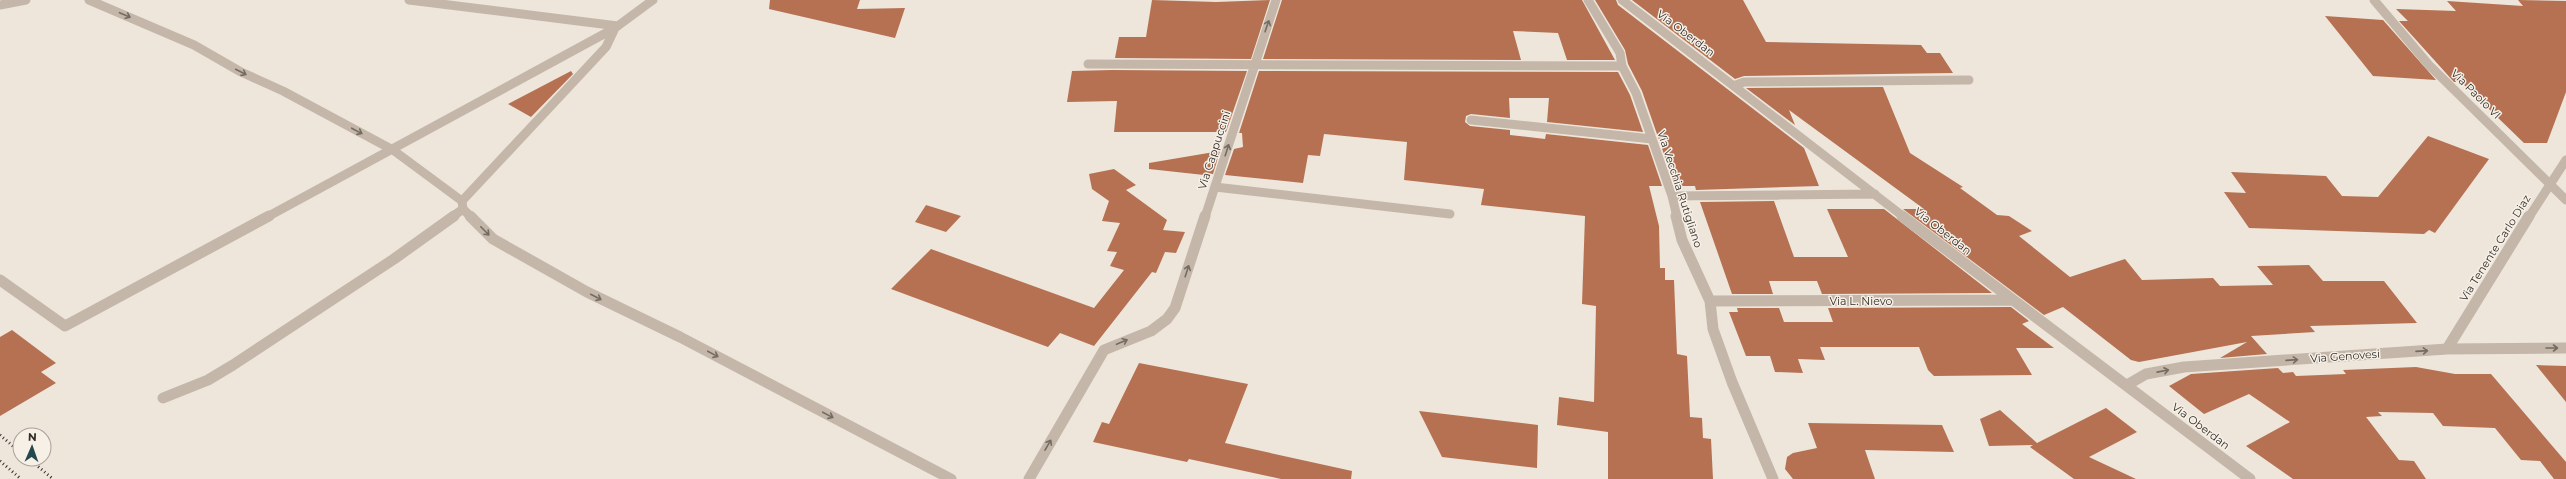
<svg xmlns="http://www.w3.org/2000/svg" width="2566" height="479" font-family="Montserrat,sans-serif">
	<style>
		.building { fill: #b57152 }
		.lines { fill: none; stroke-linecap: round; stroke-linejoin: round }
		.minor-far1 { stroke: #c4b7a9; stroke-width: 9 }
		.minor { stroke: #c4b7a9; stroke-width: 11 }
		.rail { stroke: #322c28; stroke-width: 3; stroke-dasharray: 1 3; stroke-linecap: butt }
		.oneway { stroke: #746b62 }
		.labels { text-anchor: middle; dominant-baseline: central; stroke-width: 3; stroke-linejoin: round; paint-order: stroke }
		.street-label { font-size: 11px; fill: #322c28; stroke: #f6f0e7 }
	</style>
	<rect width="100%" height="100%" fill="#eee6db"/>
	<path class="building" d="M 770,0 L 860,0 L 857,9 L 905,8 L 895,38 L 769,9 Z
		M 1152,0 L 1216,2 L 1270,0 L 1251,59 L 1115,58 L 1119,37 L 1146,37 Z
		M 1282,0 L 1582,0 L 1615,60 L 1567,60 L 1558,33 L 1513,31 L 1521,60 L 1263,59 Z
		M 1595,0 L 1616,0 L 1618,5 L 1804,148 L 1819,186 L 1696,190 L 1695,186 L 1675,186 L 1642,91 L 1628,64 L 1625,50 Z
		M 1632,0 L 1743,0 L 1766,42 L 1921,45 L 1927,53 L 1940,53 L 1953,73 L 1744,76 L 1735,79 Z
		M 2518,0 L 2566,1 L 2566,92 L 2547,143 L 2524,143 L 2461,82 L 2454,82 L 2399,21 L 2408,21 L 2396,9 L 2456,11 L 2447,1 L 2523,6 Z
		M 2325,16 L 2383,20 L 2436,80 L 2373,76 Z
		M 1112,70 L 1247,71 L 1226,132 L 1114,132 L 1117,101 L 1067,102 L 1072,71 Z
		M 571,71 L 573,74 L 531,117 L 508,104 Z
		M 1259,71 L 1618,72 L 1630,95 L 1643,132 L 1547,122 L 1549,98 L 1509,98 L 1510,118 L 1471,114 L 1466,116 L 1465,122 L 1470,126 L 1510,130 L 1510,135 L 1545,139 L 1546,134 L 1648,145 L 1662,186 L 1649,186 L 1659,226 L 1660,268 L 1665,268 L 1665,280 L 1674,280 L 1677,354 L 1687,356 L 1690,417 L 1702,418 L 1703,438 L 1711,439 L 1713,479 L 1608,479 L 1608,432 L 1557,425 L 1559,397 L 1594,402 L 1596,306 L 1582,304 L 1585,216 L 1481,205 L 1484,189 L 1404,180 L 1407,142 L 1324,134 L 1320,156 L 1308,155 L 1303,183 L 1225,175 L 1234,149 L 1243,147 L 1242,133 L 1239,133 Z
		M 1883,87 L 1910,153 L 1963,187 L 1960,188 L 1997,215 L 2009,216 L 2032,231 L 2019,236 L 2070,277 L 2125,259 L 2142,280 L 2213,278 L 2220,286 L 2273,285 L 2257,266 L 2309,265 L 2323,281 L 2384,281 L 2417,323 L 2310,326 L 2315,332 L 2251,336 L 2267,354 L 2220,358 L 2247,342 L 2139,362 L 2131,360 L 2063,307 L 2044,315 L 1903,209 L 1924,209 L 1789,110 L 1795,125 L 1746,88 Z
		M 2428,136 L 2489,159 L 2435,233 L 2429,230 L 2424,234 L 2249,228 L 2224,192 L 2246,193 L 2231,172 L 2326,176 L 2342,196 L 2378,197 Z
		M 1220,151 L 1213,174 L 1204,173 L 1204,175 L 1149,169 L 1149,163 Z
		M 1114,169 L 1136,185 L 1126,190 L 1167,220 L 1163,230 L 1185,232 L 1176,253 L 1165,252 L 1156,273 L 1152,272 L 1094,346 L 1060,333 L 1048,347 L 891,289 L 931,249 L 1094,308 L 1124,270 L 1110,266 L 1117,252 L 1107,251 L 1120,223 L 1102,221 L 1109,201 L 1092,189 L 1089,174 Z
		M 1774,201 L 1794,257 L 1848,257 L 1827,209 L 1884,209 L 1992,293 L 1822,294 L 1817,281 L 1769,281 L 1773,294 L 1732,294 L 1700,202 Z
		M 926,205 L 961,216 L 946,232 L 915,222 Z
		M 2011,307 L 2029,321 L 2022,324 L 2054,348 L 2016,348 L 2032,375 L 1934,376 L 1928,370 L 1919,347 L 1820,347 L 1825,360 L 1798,359 L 1803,373 L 1775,372 L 1770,356 L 1746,356 L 1729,312 L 1738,312 L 1737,308 L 1779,308 L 1784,322 L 1833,322 L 1828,308 Z
		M 12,330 L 56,363 L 41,372 L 56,383 L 0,416 L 0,337 Z
		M 1139,363 L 1248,384 L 1225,443 L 1352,471 L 1351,479 L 1281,479 L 1189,459 L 1187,462 L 1093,442 L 1102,422 L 1109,424 Z
		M 2536,365 L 2566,366 L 2566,402 Z
		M 2416,367 L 2455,374 L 2491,374 L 2566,462 L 2566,479 L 2554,479 L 2540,461 L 2521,460 L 2495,428 L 2443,426 L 2433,413 L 2378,412 L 2382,416 L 2366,417 L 2399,460 L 2414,461 L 2426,479 L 2293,479 L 2246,446 L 2290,422 L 2249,394 L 2204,414 L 2169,386 L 2191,374 L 2278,368 L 2283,373 L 2293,372 L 2296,376 L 2346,374 L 2343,370 Z
		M 2106,408 L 2137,432 L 2089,457 L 2136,479 L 2074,479 L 2030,447 L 2033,445 L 1989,446 L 1980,419 L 2000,410 L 2037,443 Z
		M 1419,411 L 1538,425 L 1537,468 L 1442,457 Z
		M 1808,423 L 1942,425 L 1954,452 L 1865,450 L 1875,479 L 1793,479 L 1785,469 L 1787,457 L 1793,453 L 1817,448 Z"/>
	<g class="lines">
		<path class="minor-far1" d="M 89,0 L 194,45 L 241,72 L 283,91 L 393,150 L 462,201 L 463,209 L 471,217
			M 409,0 L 618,26
			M 1588,0 L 1620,53 L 1622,66 L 1636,93 L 1672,196 L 1677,217
			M 1622,0 L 1904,217
			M 2374,0 L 2429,65 L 2566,200
			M 0,5 L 26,0
			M 1088,64 L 1622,66
			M 1736,85 L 1744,82 L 1969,80
			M 1471,120 L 1652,139
			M 1215,187 L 1450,214
			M 1672,196 L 1875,194
			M 462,201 L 606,47 L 615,28
			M 267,217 L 615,28 L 653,0
			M 452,217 L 463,209
			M 1205,217 L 1276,0
			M 2529,217 L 2566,160"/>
		<path class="minor" d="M 470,216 L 493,239 L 587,292 L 680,337 L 951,479
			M 1676,216 L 1682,240 L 1710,301 L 1713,329 L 1732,382 L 1773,479
			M 1902,216 L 2250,479
			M 0,280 L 65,326 L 269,216
			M 1710,301 L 2012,300
			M 2447,349 L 2529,216
			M 2127,385 L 2146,374 L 2184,367 L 2447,349 L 2566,348
			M 163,398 L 208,380 L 233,365 L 394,259 L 454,216
			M 1029,479 L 1104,350 L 1151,331 L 1167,319 L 1175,308 L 1205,216"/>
		<path class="rail" d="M 0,435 L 20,452
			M 29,459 L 53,479
			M 0,461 L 21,479"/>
	</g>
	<defs><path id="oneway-shaft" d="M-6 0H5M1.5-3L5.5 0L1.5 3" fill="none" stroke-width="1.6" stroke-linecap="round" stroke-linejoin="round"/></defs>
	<g class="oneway">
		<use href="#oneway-shaft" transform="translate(125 15) rotate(23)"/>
		<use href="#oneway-shaft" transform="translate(1267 26) rotate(-71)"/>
		<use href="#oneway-shaft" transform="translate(241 72) rotate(27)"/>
		<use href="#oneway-shaft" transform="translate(357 131) rotate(28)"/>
		<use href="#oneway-shaft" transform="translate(1227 150) rotate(-72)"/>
		<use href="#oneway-shaft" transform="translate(485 231) rotate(45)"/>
		<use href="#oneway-shaft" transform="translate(1187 271) rotate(-72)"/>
		<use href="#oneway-shaft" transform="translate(596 297) rotate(27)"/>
		<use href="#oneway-shaft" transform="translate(1122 342) rotate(-23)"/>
		<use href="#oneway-shaft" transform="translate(2552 348)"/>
		<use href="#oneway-shaft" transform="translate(2422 351) rotate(-4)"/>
		<use href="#oneway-shaft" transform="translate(713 354) rotate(28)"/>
		<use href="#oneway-shaft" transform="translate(2292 360) rotate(-4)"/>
		<use href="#oneway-shaft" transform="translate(2163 371) rotate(-11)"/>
		<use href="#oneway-shaft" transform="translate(828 415) rotate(28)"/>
		<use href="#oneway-shaft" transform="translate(1048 445) rotate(-60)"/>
	</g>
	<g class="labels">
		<g class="street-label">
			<text transform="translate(1686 33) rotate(37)">Via Oberdan</text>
			<text transform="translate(2476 94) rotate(45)">Via Paolo VI</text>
			<text transform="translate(1214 150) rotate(-72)">Via Cappuccini</text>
			<text transform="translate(1680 189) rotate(72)">Via Vecchia Rutigliano</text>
			<text transform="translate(1943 231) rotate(38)">Via Oberdan</text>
			<text transform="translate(2495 248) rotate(-58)">Via Tenente Carlo Diaz</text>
			<text x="1861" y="301">Via L. Nievo</text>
			<text transform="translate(2345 356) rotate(-4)">Via Genovesi</text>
			<text transform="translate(2201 426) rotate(37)">Via Oberdan</text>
		</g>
	</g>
	<g transform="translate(32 447) rotate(2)"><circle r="19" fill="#f6f0e7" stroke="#a8a29b"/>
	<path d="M0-3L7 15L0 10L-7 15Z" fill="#23484e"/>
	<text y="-6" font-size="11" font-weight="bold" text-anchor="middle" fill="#322c28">N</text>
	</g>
</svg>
